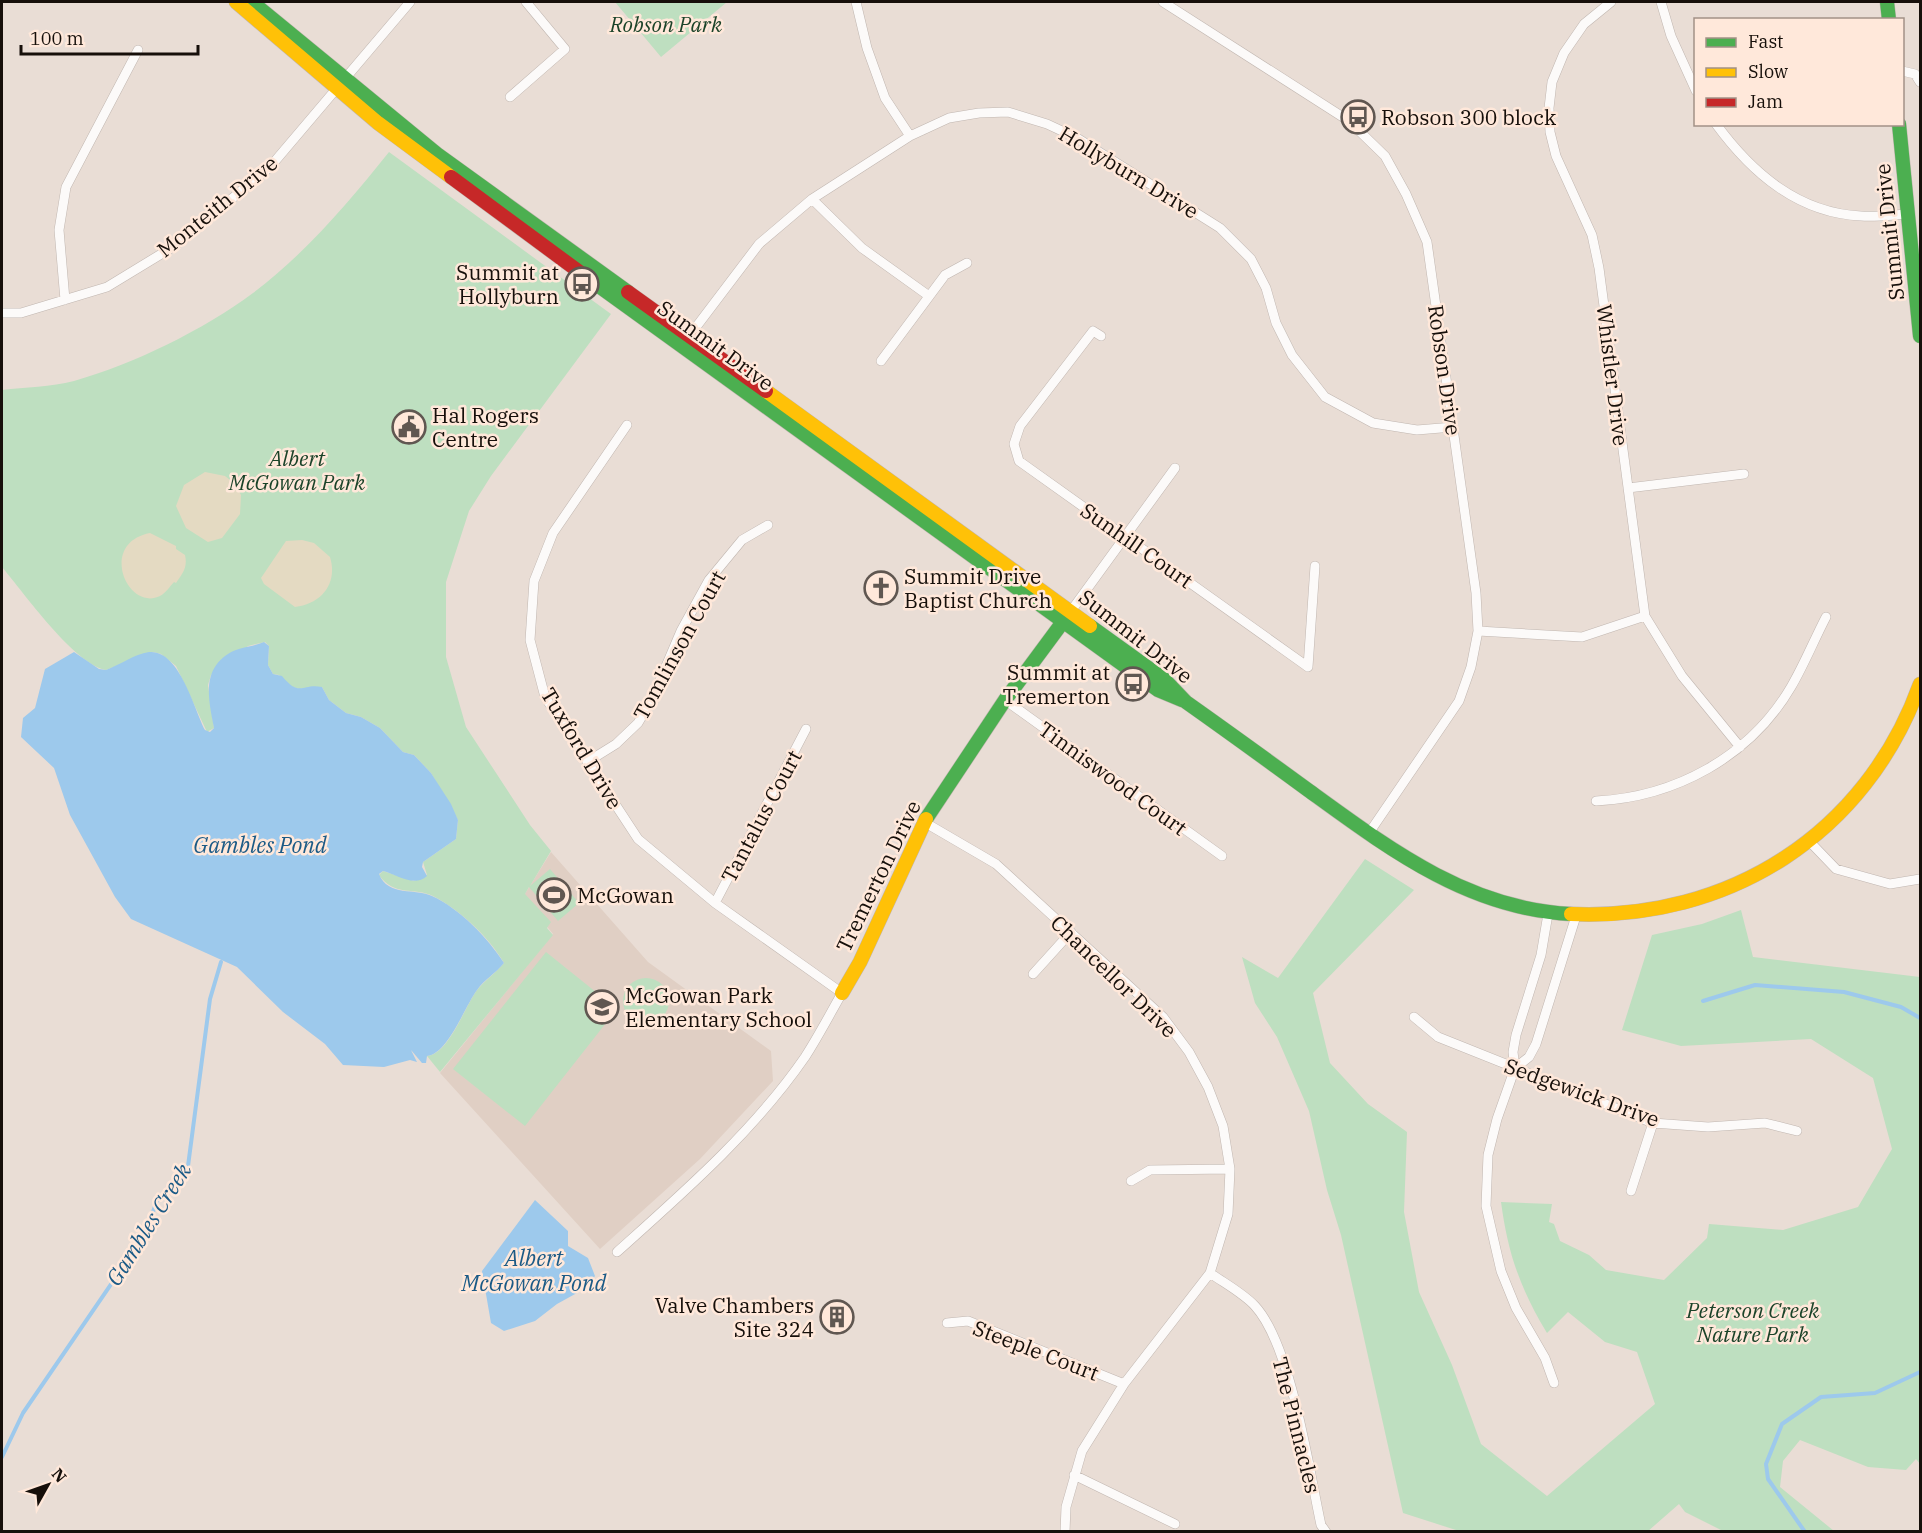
<svg xmlns="http://www.w3.org/2000/svg" width="1922" height="1533" font-family="'IBM Plex Serif',serif">
	<style>
		.education { fill: #e0cfc4 }
		.green { fill: #bedfc0 }
		.sand { fill: #e4dac2 }
		.water { fill: #9dc9ec }
		.lines { fill: none; stroke-linecap: round; stroke-linejoin: round }
		.stream { stroke: #9dc9ec; stroke-width: 4 }
		.street-casing { stroke: #c0b6b0; stroke-width: 10 }
		.fast-casing { stroke: #c0b6b0; stroke-width: 15 }
		.slow-casing { stroke: #c0b6b0; stroke-width: 15 }
		.jam-casing { stroke: #c0b6b0; stroke-width: 15 }
		.street { stroke: #fcfaf9; stroke-width: 9 }
		.fast { stroke: #4caf50; stroke-width: 14 }
		.slow { stroke: #ffc107; stroke-width: 14 }
		.jam { stroke: #c62828; stroke-width: 14 }
		.labels { text-anchor: middle; dominant-baseline: central; stroke-width: 5; stroke-linejoin: round; paint-order: stroke }
		.park-label { font-size: 21px; font-style: italic; fill: #1b4329; stroke: #ffe8da }
		.poi-label { font-size: 21px; fill: #160f0a; stroke: #ffe8da; text-anchor: start }
		.street-label { font-size: 21px; fill: #160f0a; stroke: #ffe8da }
		.water-label { font-size: 22px; font-style: italic; fill: #1b5a86; stroke: #ffe8da }
	</style>
	<rect width="100%" height="100%" fill="#e9ddd5"/>
	<path class="education" d="M 551,852 L 648,962 L 771,1051 L 773,1081 L 700,1159 L 600,1249 L 440,1073 L 553,934 L 523,897 Z"/>
	<path class="green" d="M 615,2 L 727,2 L 661,57 Z
		M 389,152 L 611,314 L 491,476 L 469,511 L 446,582 L 446,657 L 466,727 L 530,825 L 551,851 L 530,886 L 550,869 L 579,903 L 558,921 L 529,887 L 525,894 L 551,922 L 547,928 L 553,935 L 440,1072 L 427,1056 C 449,1054 465,1006 477,990 C 485,980 496,973 504,963 C 489,937 460,910 433,896 C 415,887 394,897 379,875 L 383,871 L 414,881 L 427,875 L 423,862 L 456,839 L 458,820 L 431,773 L 414,755 L 403,752 L 380,728 L 361,717 L 346,713 L 329,700 L 322,687 L 299,689 L 290,686 L 279,675 L 273,674 L 268,665 L 269,646 L 265,642 L 248,646 L 211,675 L 208,685 L 214,728 L 207,732 L 176,666 L 161,654 L 153,652 L 106,670 C 74,664 24,593 2,567 L 2,390 C 25,387 51,387 74,381 C 134,364 203,330 253,293 C 305,254 349,202 389,152 Z
		M 1365,859 L 1414,890 L 1313,993 L 1330,1063 L 1368,1104 L 1407,1132 L 1404,1212 L 1419,1292 L 1452,1365 L 1481,1444 L 1547,1496 L 1655,1404 L 1637,1352 L 1605,1342 L 1568,1312 L 1547,1333 C 1520,1288 1508,1254 1501,1202 L 1552,1204 L 1549,1222 L 1554,1224 L 1560,1241 L 1589,1255 L 1606,1270 L 1664,1280 L 1707,1238 L 1709,1224 L 1783,1230 L 1858,1207 L 1892,1149 L 1873,1078 L 1811,1039 L 1681,1046 L 1622,1030 L 1652,935 L 1702,924 L 1741,910 L 1753,957 L 1920,977 L 1920,1464 L 1916,1459 L 1906,1470 L 1868,1467 L 1800,1440 L 1783,1461 L 1780,1487 L 1834,1531 L 1723,1531 L 1685,1512 L 1679,1504 L 1647,1532 L 1459,1531 L 1403,1513 L 1341,1235 L 1327,1190 L 1309,1111 L 1277,1037 L 1255,1003 L 1242,957 L 1278,978 Z
		M 546,952 L 617,1009 L 525,1126 L 453,1069 Z
		M623 1001a23 23 0 1 1 46 0a23 23 0 1 1-46 0Z"/>
	<path class="sand" d="M 205,472 L 225,476 L 235,484 L 241,495 L 240,514 L 222,538 L 208,542 L 186,528 L 176,506 L 184,485 Z
		M 150,533 L 176,546 L 176,549 L 185,555 C 188,568 182,574 176,583 L 174,582 C 170,586 166,593 160,596 C 127,612 98,543 150,533 Z
		M 302,540 L 314,543 L 330,557 C 338,583 322,604 295,607 L 264,584 L 261,578 L 286,541 Z"/>
	<path class="water" d="M 264,642 L 269,646 L 268,665 L 273,674 L 282,676 C 300,698 302,683 322,687 L 329,700 L 346,713 L 361,717 L 380,728 L 403,752 L 414,755 L 431,773 L 451,804 L 458,820 L 456,839 L 423,862 L 422,867 L 427,876 C 414,888 396,874 383,871 L 379,874 C 388,897 416,888 432,896 C 460,909 488,938 504,963 C 496,973 485,979 477,990 C 465,1006 448,1054 427,1056 L 426,1063 L 422,1063 L 411,1050 L 417,1062 L 410,1060 L 384,1067 L 343,1065 L 325,1044 L 283,1012 L 237,967 L 131,919 L 115,897 L 70,815 L 54,768 L 21,737 L 23,718 L 35,708 L 45,669 L 74,652 L 99,669 L 106,670 C 120,665 134,654 149,652 C 179,649 194,708 205,730 L 210,732 L 214,728 C 209,702 201,671 228,654 C 239,647 253,647 264,642 Z
		M 535,1200 L 568,1231 L 568,1246 L 588,1258 L 595,1276 L 586,1288 L 557,1304 L 535,1321 L 504,1331 L 491,1323 L 482,1271 Z"/>
	<g class="lines">
		<path class="stream" d="M 1703,1001 L 1755,985 L 1844,992 L 1901,1007 L 1920,1018
			M 2,1457 L 23,1413 L 144,1236 L 157,1201 L 188,1166 L 210,999 L 221,962
			M 1805,1532 L 1768,1479 L 1766,1464 L 1782,1424 L 1821,1397 L 1875,1393 L 1920,1372"/>
		<defs>
			<path id="street" d="M 856,2 L 867,48 L 885,98 L 910,136
				M 1163,2 L 1349,121 L 1385,156 L 1406,194 L 1427,242 L 1476,593 L 1478,631 L 1471,667 L 1459,701 L 1369,833
				M 1611,2 L 1584,24 L 1564,53 L 1552,82 L 1549,108 L 1550,132 L 1556,156 L 1592,235 L 1599,268 L 1645,616 L 1682,676 L 1740,747
				M 1661,2 L 1671,36 L 1696,91
				M 1902,71 L 1915,74 L 1920,82
				M 510,97 L 565,49 L 526,2
				M 1716,124 C 1752,173 1798,213 1861,216 C 1876,217 1892,215 1908,214
				M 812,199 L 862,248 L 929,296
				M 65,300 L 59,230 L 66,187 L 138,50
				M 2,313 L 21,313 L 107,287 L 176,245 L 270,167 L 410,2
				M 1101,336 L 1093,331 L 1020,426 L 1014,444 L 1019,461 L 1308,667 L 1315,566
				M 687,339 L 759,244 L 812,199 L 910,136 L 949,118 L 979,113 L 1008,112 L 1047,124 L 1077,138 L 1220,228 L 1251,259 L 1266,288 L 1276,323 L 1292,355 L 1325,397 L 1373,423 L 1417,430 L 1453,427
				M 881,361 L 945,275 L 967,263
				M 1628,488 L 1744,474
				M 1071,611 L 1175,468
				M 1478,631 L 1582,637 L 1645,616
				M 1005,700 L 1222,856
				M 587,762 L 616,744 L 638,723 L 652,699 L 681,631 L 709,580 L 742,540 L 768,525
				M 1596,801 C 1675,797 1750,757 1791,687 C 1804,665 1814,640 1826,617
				M 924,822 L 996,864 L 1163,1017 L 1189,1052 L 1208,1087 L 1223,1126 L 1230,1169 L 1228,1214 L 1210,1273 L 1124,1384 L 1082,1451 L 1066,1507 L 1065,1532
				M 1810,842 L 1836,869 L 1890,884 L 1920,879
				M 715,903 L 806,729
				M 1548,914 L 1541,955 L 1516,1035 L 1513,1052 L 1515,1068 L 1497,1119 L 1488,1155 L 1486,1206 L 1501,1271 L 1516,1308 L 1545,1358 L 1554,1383
				M 1033,974 L 1071,932
				M 1414,1017 L 1438,1037 L 1653,1123 L 1708,1127 L 1765,1123 L 1797,1131
				M 1515,1068 L 1529,1057 L 1536,1044 L 1576,916
				M 1131,1181 L 1150,1170 L 1230,1169
				M 1631,1191 L 1653,1123
				M 617,1252 C 684,1192 754,1131 805,1057 C 818,1037 830,1014 842,993 L 715,903 L 638,839 L 545,697 L 530,640 L 534,581 L 553,533 L 627,425
				M 1210,1273 C 1224,1283 1243,1293 1255,1306 C 1291,1345 1309,1470 1321,1525 L 1326,1532
				M 947,1323 L 968,1321 L 1124,1384
				M 1074,1475 L 1175,1524"/>
			<path id="fast" d="M 252,2 L 437,154 L 628,292
				M 1887,2 L 1889,20
				M 1899,124 L 1920,336
				M 589,279 L 1158,690 L 1182,700
				M 1090,626 L 1165,680 L 1186,702 C 1227,731 1267,760 1308,790 C 1388,848 1468,909 1571,914
				M 926,819 L 1005,700 L 1068,615"/>
			<path id="slow" d="M 236,2 L 378,123 L 451,177
				M 766,391 L 1090,626
				M 1571,914 C 1729,921 1866,834 1920,684
				M 842,993 L 860,962 L 926,819"/>
			<path id="jam" d="M 451,177 L 589,279
				M 628,292 L 766,391"/>
		</defs>
		<use href="#street" class="street-casing"/>
		<use href="#fast" class="fast-casing"/>
		<use href="#slow" class="slow-casing"/>
		<use href="#jam" class="jam-casing"/>
		<use href="#street" class="street"/>
		<use href="#fast" class="fast"/>
		<use href="#slow" class="slow"/>
		<use href="#jam" class="jam"/>
	</g>
	<defs>
		<symbol id="bus-ring" viewBox="-11 -11 22 22"><circle r="9.5" fill="#ffe8da" stroke="#605751" stroke-width="1.5"/><path d="M-5-6H5V4H4V6H2V4H-2V6H-4V4H-5ZM-3.5-4V0h7V-4ZM-3.5 1.2v1.5H-2V1.2ZM2 1.2v1.5H3.5V1.2Z" fill="#605751"/></symbol>
		<symbol id="civic-ring" viewBox="-11 -11 22 22"><circle r="9.5" fill="#ffe8da" stroke="#605751" stroke-width="1.5"/><path d="M-.6-6.5H3V-4.5H.6V-3L4-1V1h2V6H-6V1h2V-1L-.6-3ZM-1.2 2.5V6h2.4V2.5Z" fill="#605751"/></symbol>
		<symbol id="church-ring" viewBox="-11 -11 22 22"><circle r="9.5" fill="#ffe8da" stroke="#605751" stroke-width="1.5"/><path d="M-1.2-6h2.4v3.5h3.3v2.4h-3.3V6h-2.4V-.1h-3.3v-2.4h3.3Z" fill="#605751"/></symbol>
		<symbol id="stadium-ring" viewBox="-11 -11 22 22"><circle r="9.5" fill="#ffe8da" stroke="#605751" stroke-width="1.5"/><path d="M0-5a6.5 5 0 1 0 0 10a6.5 5 0 1 0 0-10ZM-3.5-1.8h7v3.6h-7Z" fill="#605751"/></symbol>
		<symbol id="school-ring" viewBox="-11 -11 22 22"><circle r="9.5" fill="#ffe8da" stroke="#605751" stroke-width="1.5"/><path d="M0-5L7-2L0 1L-7-2ZM-4 1L0 2.5L4 1V4Q0 6-4 4Z" fill="#605751"/></symbol>
		<symbol id="building-ring" viewBox="-11 -11 22 22"><circle r="9.5" fill="#ffe8da" stroke="#605751" stroke-width="1.5"/><path d="M-4-6H4V6H1V3H-1V6H-4ZM-2.5-4.3h1.7v1.8h-1.7ZM.8-4.3h1.7v1.8H.8ZM-2.5-1h1.7V.8h-1.7ZM.8-1h1.7V.8H.8Z" fill="#605751"/></symbol>
	</defs>
	<g fill-rule="evenodd">
		<use href="#bus-ring" x="1339" y="98" width="38" height="38"/>
		<use href="#bus-ring" x="563" y="265" width="38" height="38"/>
		<use href="#civic-ring" x="390" y="408" width="38" height="38"/>
		<use href="#church-ring" x="862" y="569" width="38" height="38"/>
		<use href="#bus-ring" x="1114" y="665" width="38" height="38"/>
		<use href="#stadium-ring" x="535" y="876" width="38" height="38"/>
		<use href="#school-ring" x="583" y="988" width="38" height="38"/>
		<use href="#building-ring" x="818" y="1298" width="38" height="38"/>
	</g>
	<g class="labels">
		<g class="park-label">
			<text x="666" y="24">Robson Park</text>
			<text x="297" y="458">Albert<tspan x="297" dy="24">McGowan Park</tspan></text>
			<text x="1753" y="1310">Peterson Creek<tspan x="1753" dy="24">Nature Park</tspan></text>
		</g>
		<g class="poi-label">
			<text x="1381" y="117">Robson 300 block</text>
			<text x="559" y="272" text-anchor="end">Summit at<tspan x="559" dy="24">Hollyburn</tspan></text>
			<text x="432" y="415">Hal Rogers<tspan x="432" dy="24">Centre</tspan></text>
			<text x="904" y="576">Summit Drive<tspan x="904" dy="24">Baptist Church</tspan></text>
			<text x="1110" y="672" text-anchor="end">Summit at<tspan x="1110" dy="24">Tremerton</tspan></text>
			<text x="577" y="895">McGowan</text>
			<text x="625" y="995">McGowan Park<tspan x="625" dy="24">Elementary School</tspan></text>
			<text x="814" y="1305" text-anchor="end">Valve Chambers<tspan x="814" dy="24">Site 324</tspan></text>
		</g>
		<g class="street-label">
			<text transform="translate(1129 172) rotate(31)">Hollyburn Drive</text>
			<text transform="translate(217 206) rotate(-39)">Monteith Drive</text>
			<text transform="translate(1889 232) rotate(-96)">Summit Drive</text>
			<text transform="translate(716 345) rotate(36)">Summit Drive</text>
			<text transform="translate(1445 370) rotate(82)">Robson Drive</text>
			<text transform="translate(1613 375) rotate(83)">Whistler Drive</text>
			<text transform="translate(1137 545) rotate(35)">Sunhill Court</text>
			<text transform="translate(1136 636) rotate(38)">Summit Drive</text>
			<text transform="translate(679 645) rotate(-61)">Tomlinson Court</text>
			<text transform="translate(582 748) rotate(59)">Tuxford Drive</text>
			<text transform="translate(1113 778) rotate(36)">Tinniswood Court</text>
			<text transform="translate(761 816) rotate(-62)">Tantalus Court</text>
			<text transform="translate(878 876) rotate(-64)">Tremerton Drive</text>
			<text transform="translate(1114 976) rotate(44)">Chancellor Drive</text>
			<text transform="translate(1582 1092) rotate(20)">Sedgewick Drive</text>
			<text transform="translate(1036 1350) rotate(21)">Steeple Court</text>
			<text transform="translate(1297 1425) rotate(76)">The Pinnacles</text>
		</g>
		<g class="water-label">
			<text x="260" y="844">Gambles Pond</text>
			<text transform="translate(148 1224) rotate(-58)">Gambles Creek</text>
			<text x="534" y="1257">Albert<tspan x="534" dy="25">McGowan Pond</tspan></text>
		</g>
	</g>
	<rect width="1922" height="1533" fill="none" stroke="#160f0a" stroke-width="6"/>
	<rect x="1694" y="18" width="210" height="108" fill="#ffe8da" stroke="#a29187" stroke-width="1.5"/>
	<rect x="1706" y="38" width="30" height="9" fill="#4caf50" stroke="#a29187" stroke-width="1.5"/>
	<text x="1748" y="48" font-size="18" fill="#160f0a">Fast</text>
	<rect x="1706" y="68" width="30" height="9" fill="#ffc107" stroke="#a29187" stroke-width="1.5"/>
	<text x="1748" y="78" font-size="18" fill="#160f0a">Slow</text>
	<rect x="1706" y="98" width="30" height="9" fill="#c62828" stroke="#a29187" stroke-width="1.5"/>
	<text x="1748" y="108" font-size="18" fill="#160f0a">Jam</text>
	<g transform="translate(48 1485) rotate(50)" stroke="#ffe8da" stroke-width="4.5" paint-order="stroke">
	<path d="M0-4.5L10 22L0 15L-10 22Z" fill="#160f0a"/>
	<text y="-9" font-size="16" font-weight="bold" text-anchor="middle" fill="#160f0a">N</text>
	</g>
	<path d="M21 45v9h177v-9" fill="none" stroke="#160f0a" stroke-width="3"/>
	<text x="30" y="45" font-size="18" fill="#160f0a" stroke="#ffe8da" stroke-width="4.5" paint-order="stroke">100 m</text>
</svg>
